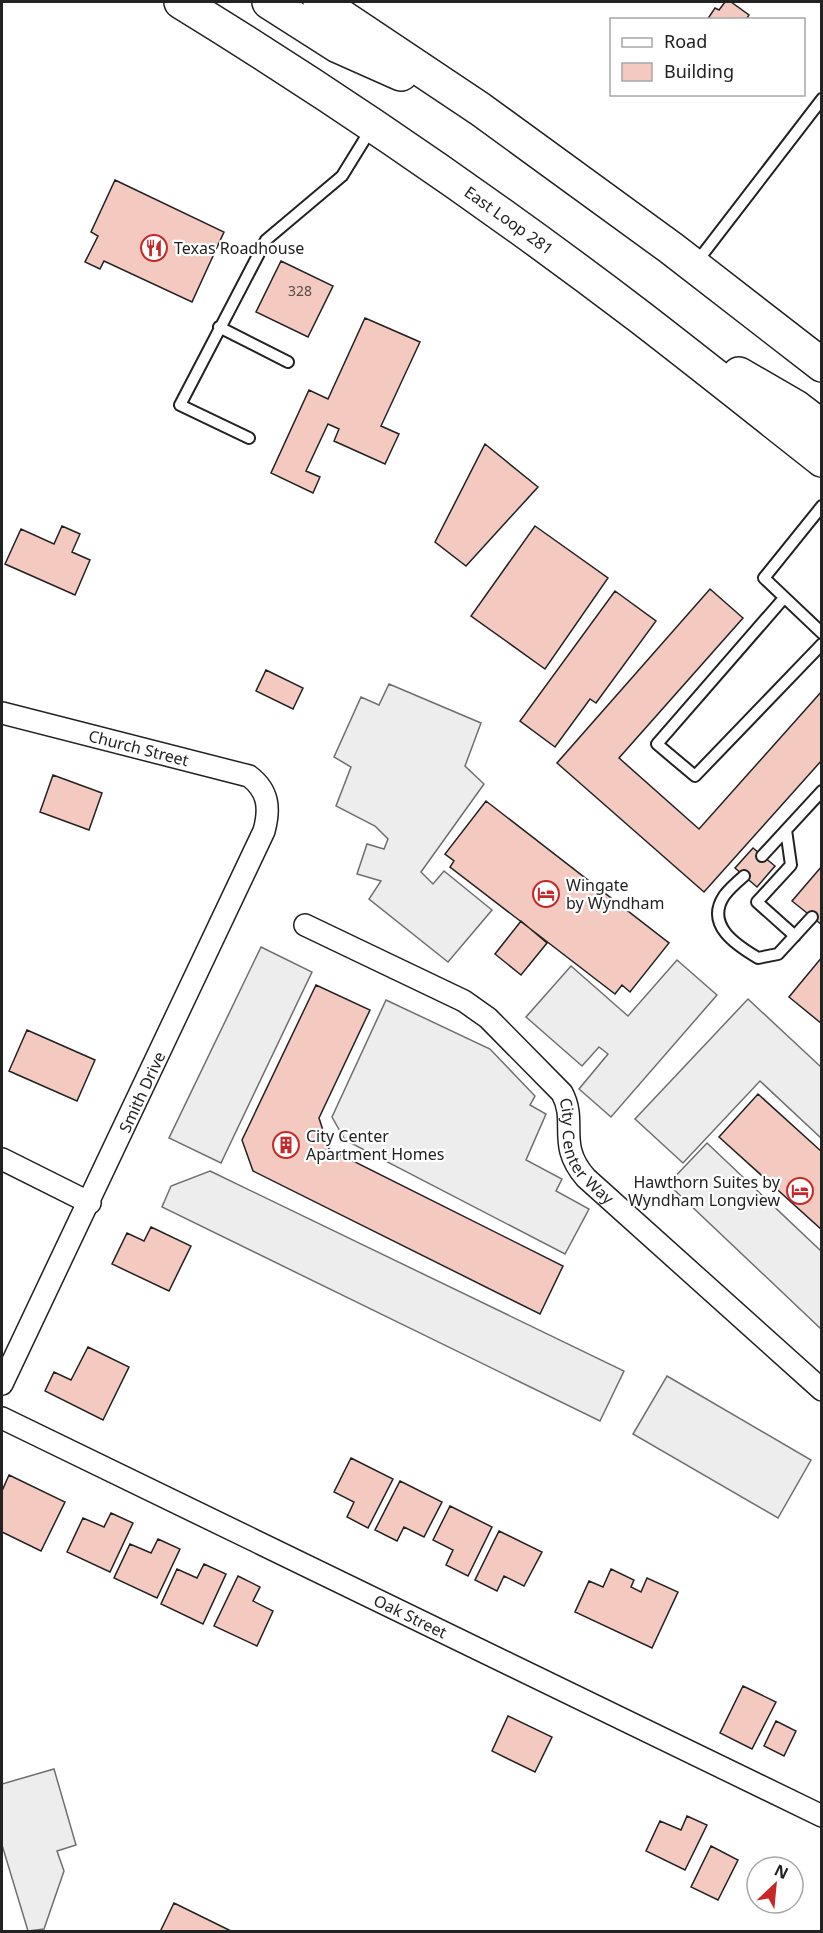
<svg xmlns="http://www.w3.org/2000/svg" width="823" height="1933" font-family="'Noto Sans',sans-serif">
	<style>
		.parking { fill: #ededed; stroke: #6f6f6f; stroke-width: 1.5 }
		.building { fill: #f3c9c0; stroke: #222; stroke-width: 1.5 }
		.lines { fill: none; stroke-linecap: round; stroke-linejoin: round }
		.service-casing { stroke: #222; stroke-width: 14 }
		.minor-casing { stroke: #222; stroke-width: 24 }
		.trunk-casing { stroke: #222; stroke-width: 36 }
		.service { stroke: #fff; stroke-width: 10 }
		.minor { stroke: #fff; stroke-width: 21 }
		.trunk { stroke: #fff; stroke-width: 33 }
		.labels { text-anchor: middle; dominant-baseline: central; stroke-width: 4.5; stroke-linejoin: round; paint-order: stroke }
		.number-label { font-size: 14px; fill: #564c4a }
		.street-label { font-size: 16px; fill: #222; stroke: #fff }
		.poi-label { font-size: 16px; fill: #222; stroke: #fff; text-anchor: start }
	</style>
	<rect width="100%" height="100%" fill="#fff"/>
	<path class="parking" d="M 389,684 L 481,723 L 465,766 L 484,784 L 421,872 L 433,884 L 444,871 L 492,910 L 448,962 L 369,899 L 381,881 L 357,874 L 367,844 L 384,849 L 388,839 L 375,826 L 336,806 L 351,767 L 334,757 L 361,697 L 379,705 Z
		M 261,947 L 312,972 L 221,1163 L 169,1138 Z
		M 677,960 L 717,995 L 611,1117 L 579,1089 L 608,1054 L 599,1047 L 582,1066 L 526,1017 L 571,966 L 628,1016 Z
		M 748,999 L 821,1067 L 821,1138 L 760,1081 L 683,1163 L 635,1119 Z
		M 386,1000 L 490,1049 L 535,1096 L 530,1105 L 546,1114 L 526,1160 L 562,1179 L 556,1191 L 589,1209 L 565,1254 L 345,1140 L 332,1117 Z
		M 707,1143 L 821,1251 L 821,1329 L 668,1184 Z
		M 210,1171 L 624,1371 L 600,1421 L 162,1207 L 171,1186 Z
		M 667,1376 L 811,1460 L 778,1518 L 633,1434 Z
		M 54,1769 L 76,1845 L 57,1851 L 64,1871 L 44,1929 L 28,1931 L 2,1845 L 2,1784 Z"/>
	<path class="building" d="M 725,2 L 731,2 L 749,15 L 746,20 L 707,20 L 715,8 L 719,10 Z
		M 115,180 L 224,232 L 192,302 L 104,261 L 100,269 L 85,262 L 98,236 L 91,232 Z
		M 281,261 L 333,286 L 308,337 L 256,312 Z
		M 365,318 L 420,342 L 381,426 L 399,434 L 385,464 L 334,441 L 339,429 L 328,424 L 306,471 L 320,477 L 313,493 L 271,473 L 309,390 L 328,399 Z
		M 485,444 L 538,487 L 466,566 L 435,542 Z
		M 62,526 L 80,534 L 72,552 L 90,560 L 75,595 L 5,564 L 21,529 L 54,544 Z
		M 535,526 L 608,578 L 545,669 L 471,616 Z
		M 710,589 L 743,618 L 619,758 L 699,829 L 822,691 L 822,760 L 704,892 L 557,763 Z
		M 615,591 L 656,621 L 596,703 L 590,699 L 555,747 L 520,721 Z
		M 266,670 L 303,688 L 293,709 L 256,691 Z
		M 53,775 L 102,793 L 89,830 L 40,812 Z
		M 486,801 L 669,943 L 630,992 L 622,985 L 615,994 L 450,867 L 454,861 L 445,854 Z
		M 753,848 L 775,866 L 757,887 L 735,868 Z
		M 822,866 L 822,925 L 792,901 Z
		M 521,921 L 547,943 L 521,975 L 495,954 Z
		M 822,957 L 822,1024 L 789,997 Z
		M 316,985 L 370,1010 L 319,1118 L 329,1149 L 563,1266 L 540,1314 L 253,1171 L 242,1140 Z
		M 27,1030 L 95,1060 L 77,1101 L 9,1071 Z
		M 758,1094 L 822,1152 L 822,1230 L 719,1137 Z
		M 151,1227 L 191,1246 L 169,1291 L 112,1264 L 127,1233 L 144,1241 Z
		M 88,1347 L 129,1367 L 103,1420 L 45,1391 L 54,1372 L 71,1380 Z
		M 351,1458 L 393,1479 L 368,1528 L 347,1517 L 354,1502 L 334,1492 Z
		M 9,1475 L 65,1502 L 41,1551 L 2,1532 L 2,1491 Z
		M 400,1481 L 442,1502 L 424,1537 L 404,1527 L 397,1541 L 375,1530 Z
		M 450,1506 L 492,1527 L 468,1576 L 446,1565 L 453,1550 L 433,1540 Z
		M 111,1513 L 133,1523 L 110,1572 L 67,1552 L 83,1518 L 104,1527 Z
		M 499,1531 L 542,1552 L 524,1586 L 504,1576 L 497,1591 L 475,1580 Z
		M 158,1539 L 180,1549 L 157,1598 L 114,1578 L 130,1544 L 151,1553 Z
		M 204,1564 L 226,1574 L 203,1624 L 161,1604 L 177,1569 L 197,1578 Z
		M 611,1569 L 634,1580 L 631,1587 L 641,1592 L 647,1578 L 678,1592 L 652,1648 L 575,1612 L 589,1581 L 603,1587 Z
		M 238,1576 L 260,1587 L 253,1601 L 273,1611 L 257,1646 L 214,1626 Z
		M 743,1686 L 776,1702 L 752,1749 L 720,1733 Z
		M 508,1716 L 552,1737 L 535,1772 L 492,1751 Z
		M 776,1721 L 796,1731 L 784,1756 L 764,1746 Z
		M 687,1816 L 707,1825 L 685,1870 L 646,1851 L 660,1821 L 681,1830 Z
		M 711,1846 L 738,1860 L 718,1900 L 691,1887 Z
		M 174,1903 L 233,1932 L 160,1932 Z"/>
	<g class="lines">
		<defs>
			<path id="service" d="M 696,263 L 822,99
				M 219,327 L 288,362
				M 249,438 L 180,405 L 266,240 L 342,176 L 371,129
				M 822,506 L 764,578 L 822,633
				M 784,598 L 657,744 L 695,776 L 822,644
				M 786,830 L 791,865 L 757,902 L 795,936
				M 762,856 L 822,791
				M 744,876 C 737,882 729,889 724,896 C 705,925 736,945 758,958 L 778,954 L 812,917"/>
			<g id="minor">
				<path id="s1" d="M 2,713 L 249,776 C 269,791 270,809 264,831 L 2,1384"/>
				<path id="s2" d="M 305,925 L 464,1001 L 488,1018 L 562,1093 C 578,1123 556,1144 586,1178 L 822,1390"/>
				<path d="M 2,1159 L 90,1203"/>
				<path id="s3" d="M 2,1418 L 822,1816"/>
			</g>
			<g id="trunk">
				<path id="s4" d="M 181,2 C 339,99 493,205 640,317 C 701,364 761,412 822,460"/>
				<path d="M 269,2 L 338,46 L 401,74"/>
				<path d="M 320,2 L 480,109 L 671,248 L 822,365"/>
				<path d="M 739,374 L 796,407 L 822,427"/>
			</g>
		</defs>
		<use href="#service" class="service-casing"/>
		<use href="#minor" class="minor-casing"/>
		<use href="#trunk" class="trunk-casing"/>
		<use href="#service" class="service"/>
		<use href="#minor" class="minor"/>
		<use href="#trunk" class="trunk"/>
	</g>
	<defs>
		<symbol id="restaurant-ring" viewBox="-11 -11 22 22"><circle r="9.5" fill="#fff" stroke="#c62828" stroke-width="1.5"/><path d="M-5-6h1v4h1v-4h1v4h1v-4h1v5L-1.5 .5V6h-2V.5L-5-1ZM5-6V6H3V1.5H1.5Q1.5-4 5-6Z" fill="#c62828"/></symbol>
		<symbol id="hotel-ring" viewBox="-11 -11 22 22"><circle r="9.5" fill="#fff" stroke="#c62828" stroke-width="1.5"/><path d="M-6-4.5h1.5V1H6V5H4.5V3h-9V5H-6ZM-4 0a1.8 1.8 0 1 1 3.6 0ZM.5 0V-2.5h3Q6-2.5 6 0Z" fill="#c62828"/></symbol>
		<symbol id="building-ring" viewBox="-11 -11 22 22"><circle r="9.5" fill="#fff" stroke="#c62828" stroke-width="1.5"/><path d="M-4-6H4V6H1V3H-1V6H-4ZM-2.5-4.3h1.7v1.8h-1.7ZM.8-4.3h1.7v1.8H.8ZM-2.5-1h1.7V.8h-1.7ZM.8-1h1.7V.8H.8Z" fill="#c62828"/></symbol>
	</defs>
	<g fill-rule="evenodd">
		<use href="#restaurant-ring" x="139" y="233" width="30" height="30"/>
		<use href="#hotel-ring" x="531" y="879" width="30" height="30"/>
		<use href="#building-ring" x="271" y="1130" width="30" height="30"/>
		<use href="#hotel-ring" x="785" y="1176" width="30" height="30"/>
	</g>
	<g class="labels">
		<g class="number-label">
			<text x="300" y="290">328</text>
		</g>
		<g class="street-label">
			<text stroke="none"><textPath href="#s4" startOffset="394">East Loop 281</textPath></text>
			<text stroke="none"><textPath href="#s1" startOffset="141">Church Street</textPath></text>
			<text transform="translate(142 1092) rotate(-65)">Smith Drive</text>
			<text stroke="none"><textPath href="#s2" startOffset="376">City Center Way</textPath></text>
			<text stroke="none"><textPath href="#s3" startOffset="454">Oak Street</textPath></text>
		</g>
		<g class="poi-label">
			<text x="174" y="248">Texas Roadhouse</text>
			<text x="566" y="885">Wingate<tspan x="566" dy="18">by Wyndham</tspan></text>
			<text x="306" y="1136">City Center<tspan x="306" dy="18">Apartment Homes</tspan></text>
			<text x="780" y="1182" text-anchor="end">Hawthorn Suites by<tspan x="780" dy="18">Wyndham Longview</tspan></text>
		</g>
	</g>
	<rect width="823" height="1933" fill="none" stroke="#222222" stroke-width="6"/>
	<rect x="610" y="18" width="195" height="78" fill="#ffffff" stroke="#a7a7a7" stroke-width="1.5"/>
	<rect x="622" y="38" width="30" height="9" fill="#ffffff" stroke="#a7a7a7" stroke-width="1.5"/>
	<text x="664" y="48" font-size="18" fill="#222222">Road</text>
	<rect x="622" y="63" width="30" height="18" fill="#f3c9c0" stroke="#a7a7a7" stroke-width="1.5"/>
	<text x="664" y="78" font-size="18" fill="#222222">Building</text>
	<g transform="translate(775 1885) rotate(26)"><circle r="28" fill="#ffffff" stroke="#a7a7a7" stroke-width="1.5"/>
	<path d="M0-4.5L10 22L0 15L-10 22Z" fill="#c62828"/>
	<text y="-9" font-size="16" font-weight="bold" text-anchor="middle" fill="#222222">N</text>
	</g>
</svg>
